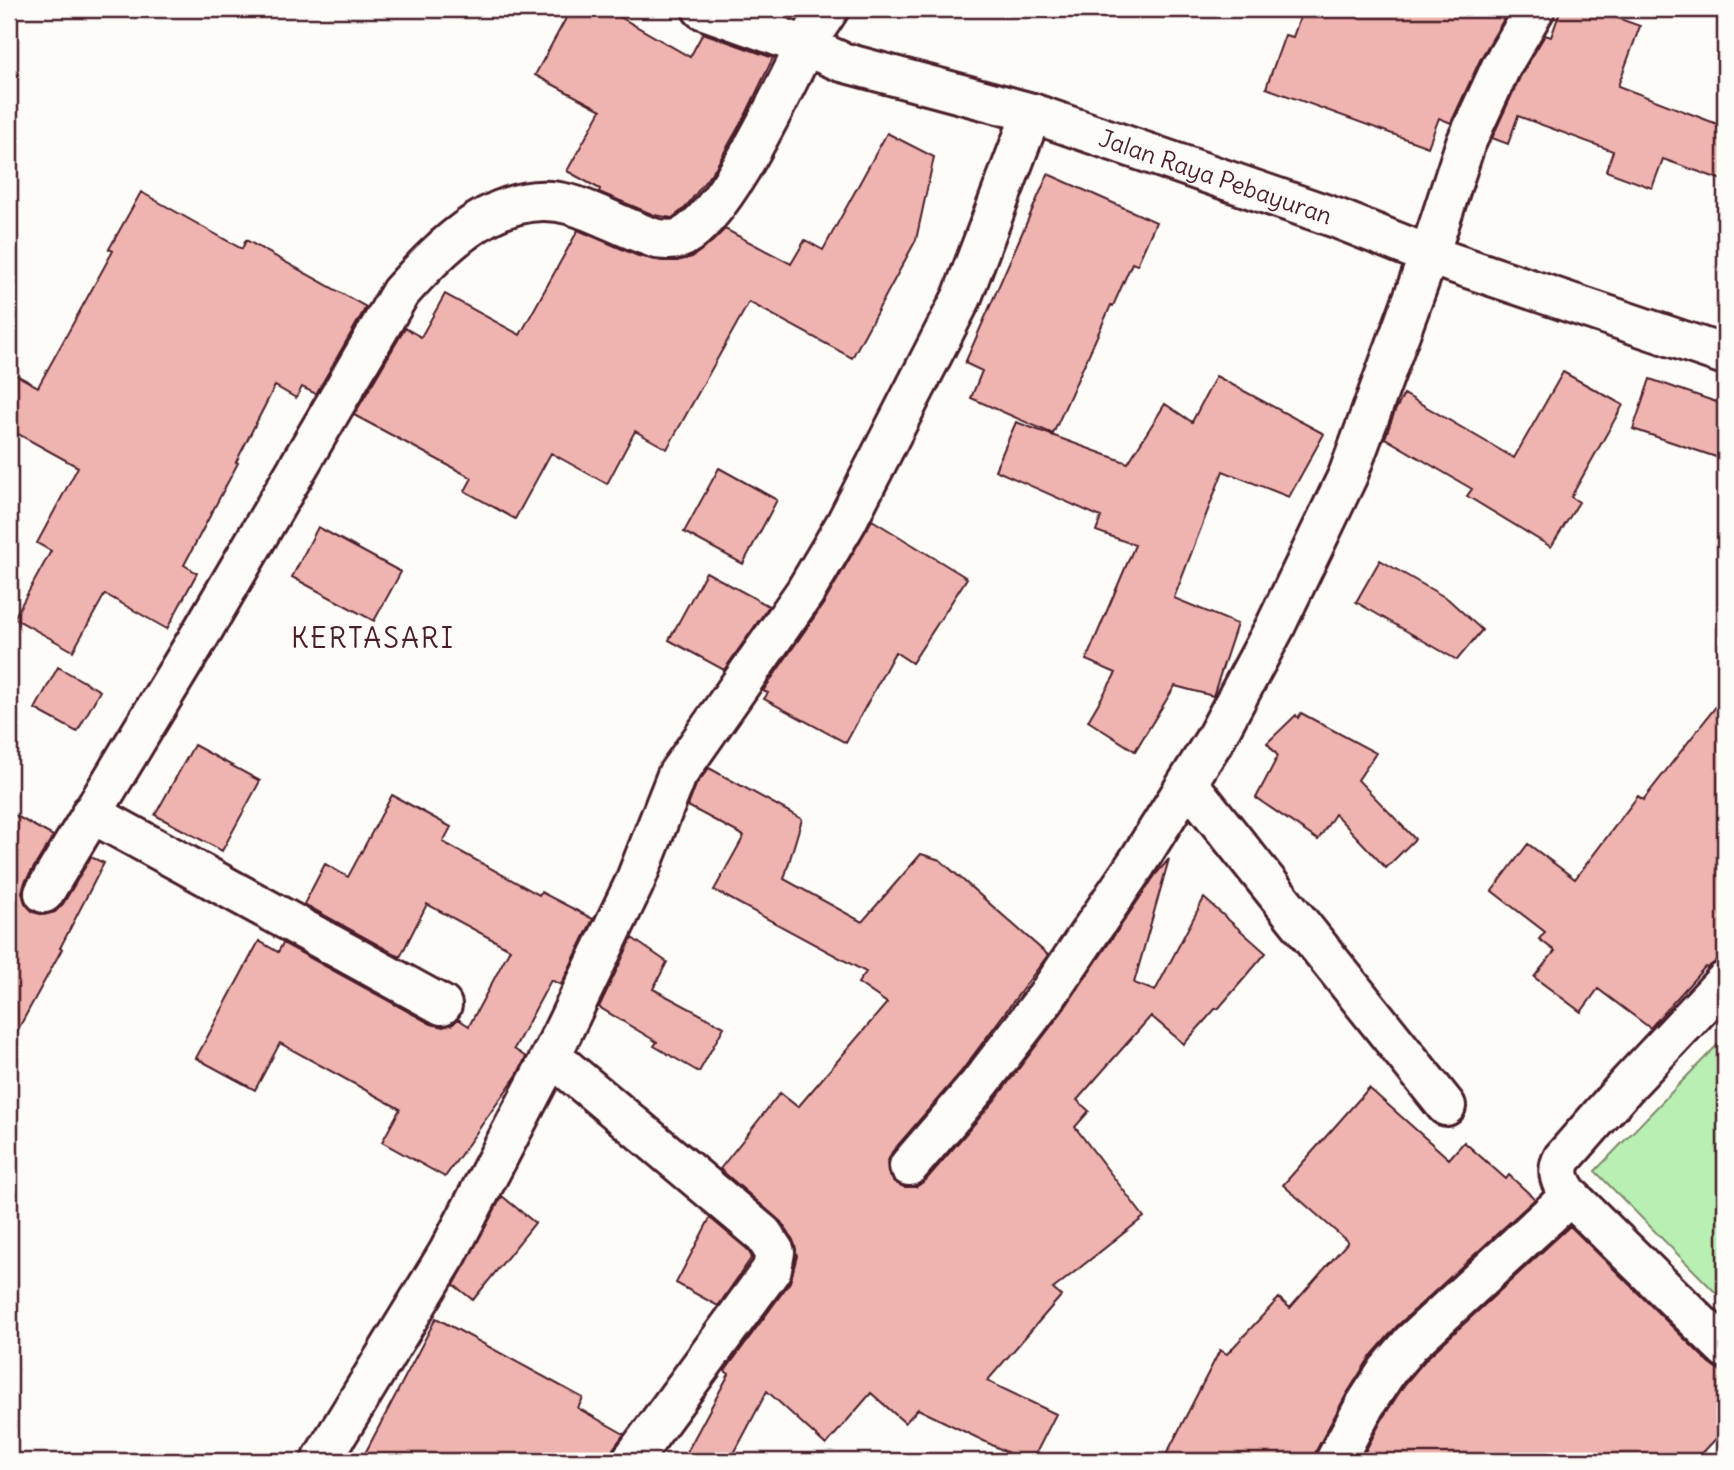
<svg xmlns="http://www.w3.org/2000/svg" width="1734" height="1470" font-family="Delius,sans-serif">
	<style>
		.grass { fill: #b8efb2; stroke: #81876e; stroke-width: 2 }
		.building { fill: #efb4b0; stroke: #4a1f2b; stroke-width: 2 }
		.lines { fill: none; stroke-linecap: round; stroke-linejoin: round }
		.minor-casing { stroke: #4a1f2b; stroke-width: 44 }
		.secondary-casing { stroke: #4a1f2b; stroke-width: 44 }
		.minor { stroke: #fdfcf7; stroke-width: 38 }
		.secondary { stroke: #fdfcf7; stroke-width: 38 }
		.labels { text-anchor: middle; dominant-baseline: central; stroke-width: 7; stroke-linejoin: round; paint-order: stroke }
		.street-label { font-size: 24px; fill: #4a1f2b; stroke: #fdfcf7 }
		.quarter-label { font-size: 28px; letter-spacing: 2px; fill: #4a1f2b; stroke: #fdfcf7 }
	</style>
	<rect width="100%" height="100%" fill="#fdfcf7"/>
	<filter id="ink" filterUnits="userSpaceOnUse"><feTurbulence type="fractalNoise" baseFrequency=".0143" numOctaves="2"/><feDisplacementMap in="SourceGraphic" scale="14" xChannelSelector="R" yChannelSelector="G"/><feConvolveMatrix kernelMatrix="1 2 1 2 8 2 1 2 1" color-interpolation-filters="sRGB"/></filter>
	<g filter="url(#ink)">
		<path class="grass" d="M 1725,1037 L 1725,1302 L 1595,1171 Z"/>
		<path class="building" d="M 571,9 L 606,9 L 690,57 L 703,33 L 773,58 L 747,112 L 716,167 L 685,208 L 672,218 L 654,215 L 599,192 L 600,189 L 567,171 L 601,110 L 535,75 Z
			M 1303,9 L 1474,9 L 1504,19 L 1481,58 L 1451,123 L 1439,118 L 1428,147 L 1266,88 L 1285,35 L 1293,37 Z
			M 1561,9 L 1592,9 L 1640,26 L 1618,86 L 1725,127 L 1725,181 L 1663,159 L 1652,188 L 1606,171 L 1613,151 L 1518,116 L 1508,144 L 1492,138 L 1520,77 L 1545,35 L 1551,37 Z
			M 887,133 L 934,157 L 916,240 L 852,358 L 749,302 L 667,449 L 635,431 L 607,484 L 551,453 L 515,519 L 465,491 L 472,478 L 354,415 L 405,328 L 421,337 L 445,294 L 520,335 L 578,230 L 638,256 L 662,261 L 677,261 L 692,257 L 713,241 L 725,229 L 791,264 L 805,240 L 823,250 Z
			M 1048,174 L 1156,222 L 1137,265 L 1132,263 L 1113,306 L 1111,305 L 1053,434 L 971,398 L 982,371 L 965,363 Z
			M 141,192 L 242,249 L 246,240 L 366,307 L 316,394 L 302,387 L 296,398 L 275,386 L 236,462 L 238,463 L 184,565 L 197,573 L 167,629 L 105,594 L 73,651 L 14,618 L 51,551 L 37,543 L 78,467 L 9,429 L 9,371 L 38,387 L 113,251 L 109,249 Z
			M 1563,372 L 1623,405 L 1571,497 L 1579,502 L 1551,547 L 1467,496 L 1472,489 L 1385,438 L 1395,411 L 1404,394 L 1514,458 Z
			M 1216,376 L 1324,434 L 1289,497 L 1223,471 L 1174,598 L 1237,624 L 1213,696 L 1175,686 L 1135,751 L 1088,721 L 1116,673 L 1086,660 L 1135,545 L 1096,531 L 1101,517 L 995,470 L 1016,422 L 1128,463 L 1165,404 L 1192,422 Z
			M 1650,379 L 1725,405 L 1725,460 L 1633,429 Z
			M 719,468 L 777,500 L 743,564 L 684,532 Z
			M 872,520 L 967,578 L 912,663 L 895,652 L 846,743 L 764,699 L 768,693 L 763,691 L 824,603 Z
			M 318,527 L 401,572 L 374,621 L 292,577 Z
			M 1380,560 L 1448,599 L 1482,630 L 1457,660 L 1356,602 Z
			M 706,572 L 769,606 L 724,670 L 669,640 Z
			M 58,667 L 100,691 L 77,732 L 35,709 Z
			M 1725,695 L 1725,960 L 1718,960 L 1707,968 L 1705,967 L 1650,1028 L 1598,989 L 1581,1012 L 1534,977 L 1555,951 L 1539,939 L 1545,932 L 1492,891 L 1528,844 L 1575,879 L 1638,796 L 1643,800 Z
			M 1301,713 L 1376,753 L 1358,780 L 1415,839 L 1386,868 L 1335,814 L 1318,840 L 1256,798 L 1278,756 L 1267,743 L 1296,715 L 1298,718 Z
			M 194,745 L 260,781 L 222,851 L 155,815 Z
			M 709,768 L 802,819 L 784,879 L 862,922 L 921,854 L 940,860 L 1048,955 L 960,1073 L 892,1152 L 887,1163 L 888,1173 L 894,1182 L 904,1187 L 916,1187 L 926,1180 L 994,1101 L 1062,1012 L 1156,874 L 1169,859 L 1134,983 L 1155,991 L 1204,898 L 1266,953 L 1218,1009 L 1216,1008 L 1184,1044 L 1151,1016 L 1077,1100 L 1089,1111 L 1075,1127 L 1144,1217 L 1053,1289 L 1061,1296 L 987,1381 L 1056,1414 L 1032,1461 L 1025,1461 L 918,1409 L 905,1423 L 871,1393 L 826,1445 L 767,1391 L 730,1461 L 682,1461 L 729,1374 L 725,1371 L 790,1282 L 797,1256 L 793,1240 L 781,1222 L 720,1169 L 780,1093 L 798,1107 L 887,1003 L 858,983 L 866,972 L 714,890 L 744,836 L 688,806 L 696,785 Z
			M 392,795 L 451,827 L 443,842 L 539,895 L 541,892 L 593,919 L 561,985 L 551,980 L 514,1049 L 526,1057 L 517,1075 L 445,1177 L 382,1142 L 400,1109 L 280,1043 L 255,1090 L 196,1058 L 259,941 L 278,952 L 283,943 L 431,1024 L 443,1027 L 453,1024 L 458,1019 L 469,1026 L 510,949 L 427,904 L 400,957 L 304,904 L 325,864 L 348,877 Z
			M 9,812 L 53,836 L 25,882 L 22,892 L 25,903 L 33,912 L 44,915 L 55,912 L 63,904 L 91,857 L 104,863 L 60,948 L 62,949 L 9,1046 Z
			M 632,938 L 667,962 L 653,989 L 724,1027 L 699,1072 L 654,1046 L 657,1042 L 599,1007 Z
			M 1369,1088 L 1449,1159 L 1464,1142 L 1506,1179 L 1509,1175 L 1535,1199 L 1396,1327 L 1370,1357 L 1346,1395 L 1316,1451 L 1313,1461 L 1163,1461 L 1220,1350 L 1227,1354 L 1279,1298 L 1290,1308 L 1348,1242 L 1283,1185 Z
			M 502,1196 L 535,1223 L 473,1300 L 454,1285 Z
			M 710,1218 L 747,1249 L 752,1257 L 718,1306 L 676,1283 Z
			M 1570,1226 L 1710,1364 L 1725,1374 L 1725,1429 L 1695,1461 L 1360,1461 L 1384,1416 L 1405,1384 L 1427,1358 Z
			M 436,1318 L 583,1398 L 578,1408 L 624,1434 L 613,1449 L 610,1461 L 361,1461 Z"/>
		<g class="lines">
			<defs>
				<path id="minor" d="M 1188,783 L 1446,1106
					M 91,813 L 442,1005
					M 44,893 L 203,630 L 400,293 C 442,246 501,184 572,205 C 601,214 628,230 657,239 C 666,240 675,241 683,237 C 727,213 780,95 804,49 C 811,35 821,22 829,9
					M 1725,981 L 1628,1084 L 1563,1158 C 1555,1172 1561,1184 1570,1196 L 1725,1348
					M 551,1056 L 763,1234 L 775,1252 L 772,1269 L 631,1461
					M 909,1166 L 977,1087 L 1044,1000 L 1137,863 L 1215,739 L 1275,627 L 1348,475 L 1429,255 L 1465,145 L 1501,67 L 1535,9
					M 321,1461 L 448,1253 L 551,1056 L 634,884 L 677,775 L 805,592 L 846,523 L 962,297 L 1032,113
					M 1335,1461 L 1365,1405 L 1387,1371 L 1411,1343 L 1570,1196"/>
				<g id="secondary">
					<path id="s1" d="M 702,9 L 805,46 L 842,62 L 1032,113 L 1336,218 L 1429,255 L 1725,355"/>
				</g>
			</defs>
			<use href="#minor" class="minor-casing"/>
			<use href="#secondary" class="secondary-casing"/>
			<use href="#minor" class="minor"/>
			<use href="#secondary" class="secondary"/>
		</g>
	</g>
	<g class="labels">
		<g class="street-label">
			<text stroke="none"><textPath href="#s1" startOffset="541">Jalan Raya Pebayuran</textPath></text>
		</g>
		<g class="quarter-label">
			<text x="373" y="638">KERTASARI</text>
		</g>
	</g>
	<rect width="1734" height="1470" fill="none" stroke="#fdfcf7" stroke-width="35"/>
	<rect x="18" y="18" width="1699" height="1435" fill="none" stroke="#4a1f2b" stroke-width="2.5" filter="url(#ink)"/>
</svg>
